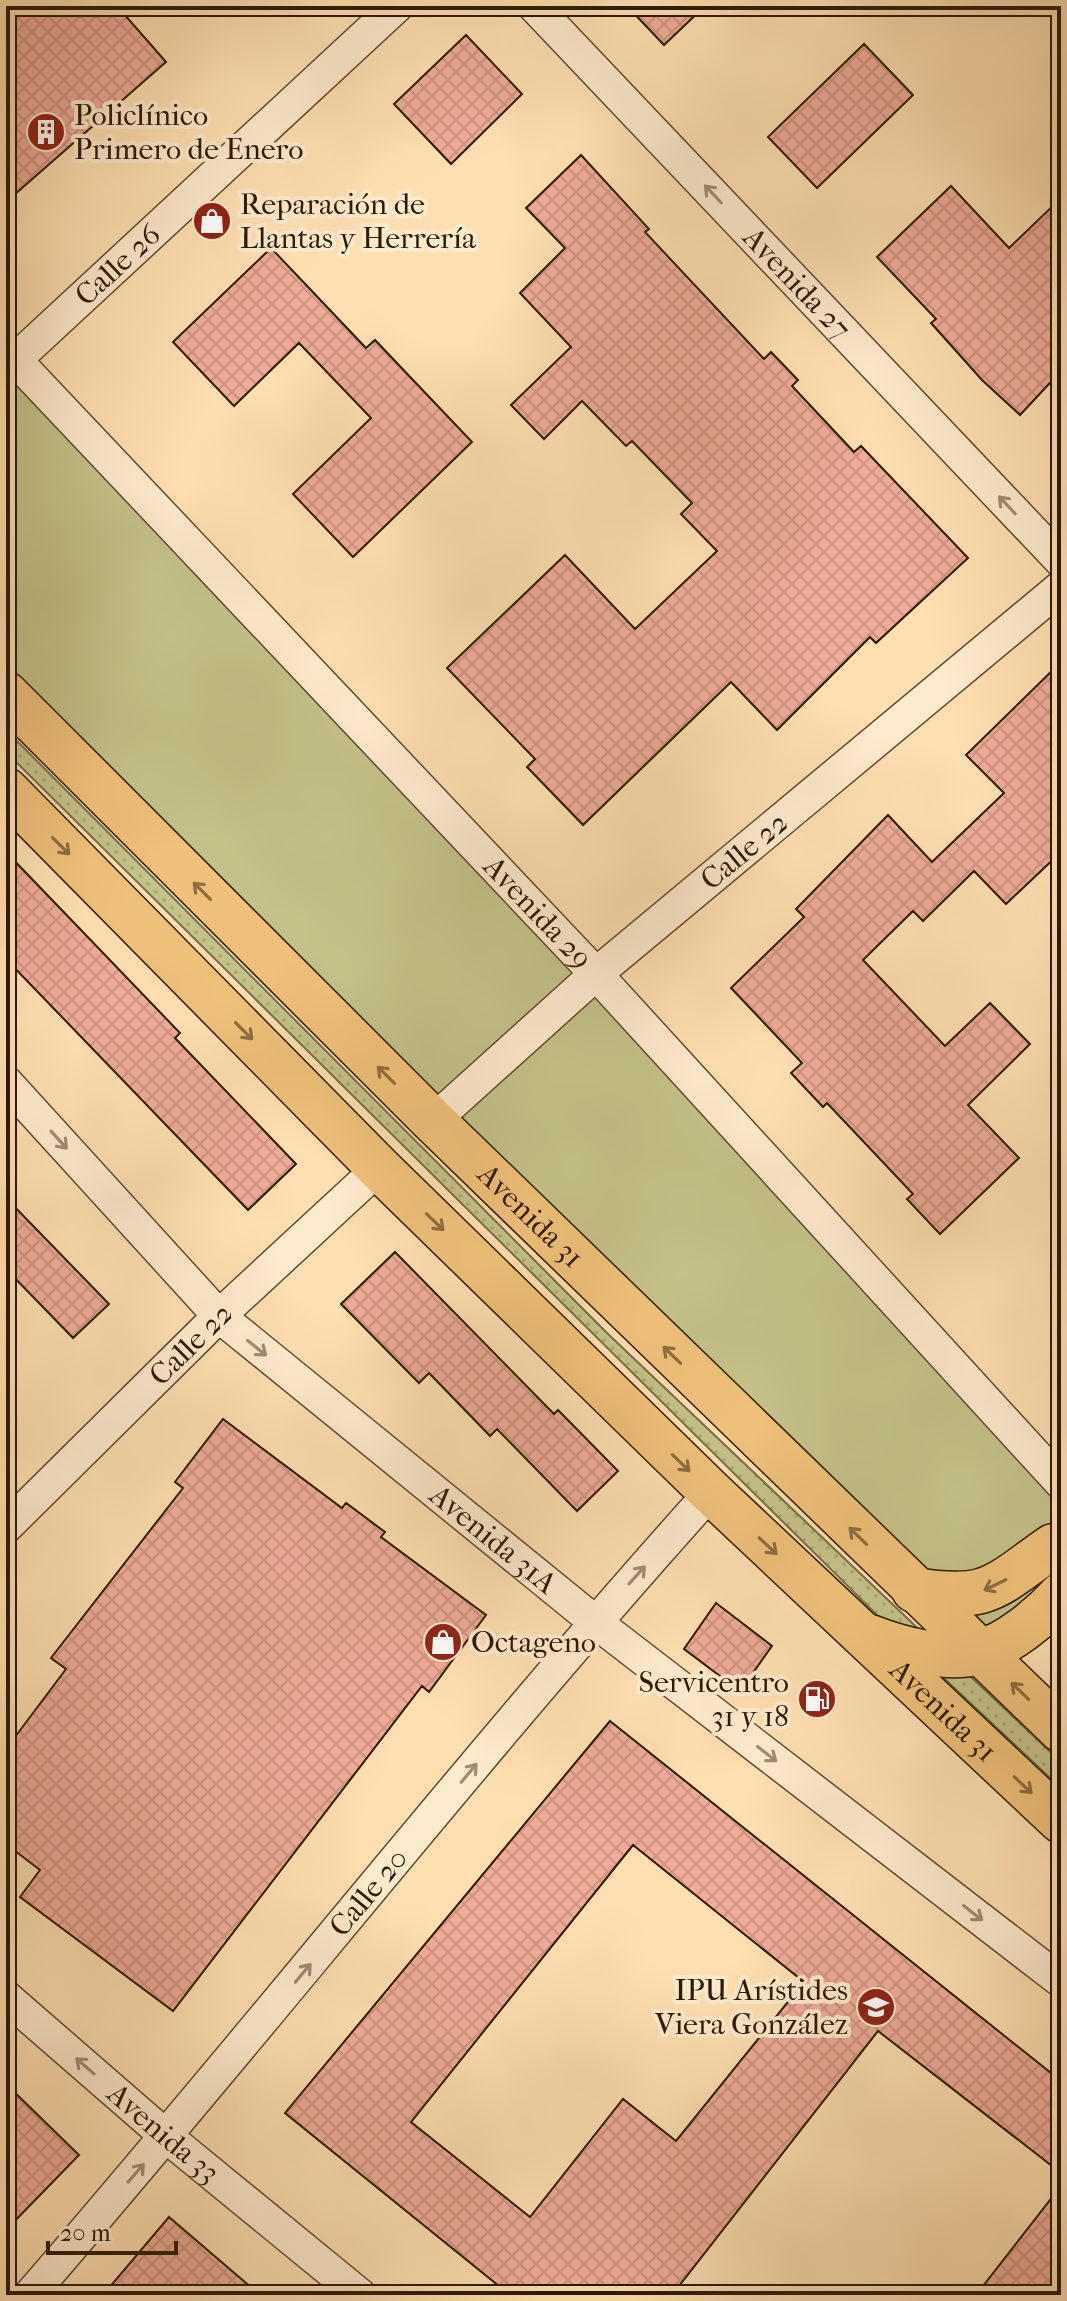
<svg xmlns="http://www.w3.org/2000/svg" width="1067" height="2301" font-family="'IM FELL French Canon',serif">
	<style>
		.grass { fill: url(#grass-dots); stroke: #786e46; stroke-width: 2 }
		.park { fill: #c4c189; stroke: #786e46; stroke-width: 2 }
		.building { fill: url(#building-cross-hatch); stroke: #2c1a04; stroke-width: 2; fill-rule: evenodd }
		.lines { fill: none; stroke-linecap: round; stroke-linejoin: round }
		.street-casing { stroke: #604b30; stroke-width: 35 }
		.primary-casing { stroke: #2c1a04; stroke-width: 47 }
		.street { stroke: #feeacd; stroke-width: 32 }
		.primary { stroke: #efc079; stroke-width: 44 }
		.oneway { stroke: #a08c73 }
		.oneway2 { stroke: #8e6d3e }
		.labels { text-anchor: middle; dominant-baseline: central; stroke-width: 8; stroke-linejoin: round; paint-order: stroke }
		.poi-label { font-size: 30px; fill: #2c1a04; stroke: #feeacd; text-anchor: start }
		.street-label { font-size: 30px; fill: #2c1a04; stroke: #feeacd }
	</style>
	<defs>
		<pattern id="grass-dots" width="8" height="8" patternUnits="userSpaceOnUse" patternTransform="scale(2)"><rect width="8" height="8" fill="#c4c189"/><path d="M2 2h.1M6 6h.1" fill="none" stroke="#a9a575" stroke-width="1.8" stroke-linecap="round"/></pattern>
		<pattern id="building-cross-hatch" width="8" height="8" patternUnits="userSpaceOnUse" patternTransform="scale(2)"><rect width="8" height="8" fill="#efab98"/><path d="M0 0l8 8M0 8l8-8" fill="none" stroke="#cd9381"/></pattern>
	</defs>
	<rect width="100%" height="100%" fill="#fedfb2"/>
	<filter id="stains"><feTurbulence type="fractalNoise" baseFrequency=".0025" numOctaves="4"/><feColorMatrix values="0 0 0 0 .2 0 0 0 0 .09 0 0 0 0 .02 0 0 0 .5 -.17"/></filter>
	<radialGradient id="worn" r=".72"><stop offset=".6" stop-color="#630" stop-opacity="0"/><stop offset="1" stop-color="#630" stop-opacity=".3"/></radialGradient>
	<path class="grass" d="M 6,730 L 607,1333 L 927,1637 L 880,1618 L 6,752 Z
		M 932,1667 L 970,1676 L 1061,1762 L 1061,1788 Z"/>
	<path class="park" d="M 6,351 L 1061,1483 L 1061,1595 L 979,1652 L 6,694 Z"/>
	<path class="building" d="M 6,6 L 117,6 L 166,62 L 6,202 Z
		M 627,6 L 705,6 L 664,45 Z
		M 466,35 L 522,94 L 451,164 L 394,104 Z
		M 864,44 L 913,95 L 817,188 L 768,137 Z
		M 581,155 L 649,229 L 645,232 L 764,359 L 771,352 L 798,380 L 792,386 L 854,452 L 861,446 L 968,558 L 876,643 L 870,637 L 777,730 L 731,682 L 583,825 L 527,767 L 535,759 L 447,668 L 565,555 L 635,629 L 717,551 L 681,514 L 692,503 L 632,441 L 626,446 L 582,401 L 544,439 L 511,405 L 571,347 L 520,293 L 565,248 L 526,208 Z
		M 951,186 L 1009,248 L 1061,198 L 1061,371 L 1020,415 L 982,380 L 931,323 L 936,319 L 877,257 Z
		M 271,248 L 366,348 L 375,340 L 472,442 L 353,557 L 293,494 L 371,418 L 299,343 L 234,406 L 173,342 Z
		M 1061,662 L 1061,852 L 1006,904 L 974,871 L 923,921 L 913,911 L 863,960 L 945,1046 L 990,1003 L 1030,1044 L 968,1105 L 1019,1158 L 940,1234 L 907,1199 L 913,1194 L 827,1103 L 823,1107 L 791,1073 L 802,1063 L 731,988 L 804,917 L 796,909 L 888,815 L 932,862 L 1004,793 L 966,755 Z
		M 6,852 L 180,1033 L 175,1038 L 296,1164 L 248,1210 L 6,959 Z
		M 6,1198 L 109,1304 L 73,1338 L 6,1269 Z
		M 395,1252 L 554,1414 L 558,1410 L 618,1471 L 577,1511 L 497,1429 L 490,1436 L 429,1373 L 419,1383 L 341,1304 Z
		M 223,1419 L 342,1508 L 346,1503 L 385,1532 L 381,1537 L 486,1615 L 429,1692 L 422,1686 L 173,2011 L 20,1897 L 40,1870 L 6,1844 L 6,1749 L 66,1669 L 51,1658 L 183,1488 L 175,1482 Z
		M 716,1603 L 772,1646 L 740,1691 L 684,1649 Z
		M 610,1721 L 1061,2081 L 1061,2173 L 878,2031 L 672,2295 L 510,2295 L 285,2113 ZM 633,1845 L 804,1982 L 676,2141 L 623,2099 L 530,2217 L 411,2122 Z
		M 6,2084 L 79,2155 L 6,2230 Z
		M 1061,2186 L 1061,2295 L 976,2295 Z
		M 169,2217 L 260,2295 L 103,2295 Z"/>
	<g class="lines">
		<defs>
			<g id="street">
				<path id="s1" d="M 534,6 L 1061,561"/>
				<path id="s2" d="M 6,350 L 596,974 L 1061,1483"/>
				<path id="s3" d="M 15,360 L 397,6"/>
				<path id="s4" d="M 6,1082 L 219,1316 L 594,1621 L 1061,1981"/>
				<path id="s5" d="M 433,1121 L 596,974 L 1061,587"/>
				<path id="s6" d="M 6,1527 L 219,1316 L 379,1168"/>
				<path id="s7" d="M 6,1997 L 167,2137 L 360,2295"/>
				<path id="s8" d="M 30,2295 C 260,2030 476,1753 711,1492"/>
			</g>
			<g id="primary">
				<path id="s9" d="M 6,694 L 433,1121 L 1061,1730"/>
				<path id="s10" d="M 6,790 L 379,1168 L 711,1492 L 1061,1821"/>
				<path d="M 914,1590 C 990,1602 994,1587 1053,1546 L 1061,1545"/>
				<path d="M 870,1637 C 901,1649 946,1661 980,1652 C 1009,1644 1042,1616 1061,1595"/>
			</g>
		</defs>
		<use href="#street" class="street-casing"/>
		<use href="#primary" class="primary-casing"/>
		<use href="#street" class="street"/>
		<use href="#primary" class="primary"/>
	</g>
	<defs><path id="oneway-shaft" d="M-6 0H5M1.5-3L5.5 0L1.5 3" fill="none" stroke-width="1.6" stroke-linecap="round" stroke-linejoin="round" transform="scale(2)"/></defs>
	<g class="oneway">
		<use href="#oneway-shaft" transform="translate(713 194) rotate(-133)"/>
		<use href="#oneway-shaft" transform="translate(1007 505) rotate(-133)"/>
		<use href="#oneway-shaft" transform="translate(59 1140) rotate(48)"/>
		<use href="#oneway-shaft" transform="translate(257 1348) rotate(39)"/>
		<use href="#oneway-shaft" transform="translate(637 1575) rotate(-48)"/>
		<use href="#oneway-shaft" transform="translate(767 1754) rotate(38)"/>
		<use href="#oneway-shaft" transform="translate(469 1773) rotate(-50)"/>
		<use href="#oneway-shaft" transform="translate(973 1913) rotate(38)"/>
		<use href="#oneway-shaft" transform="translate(303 1973) rotate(-50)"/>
		<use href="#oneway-shaft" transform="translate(85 2066) rotate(-139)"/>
		<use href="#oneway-shaft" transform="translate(136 2173) rotate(-49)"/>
	</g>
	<g class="oneway2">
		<use href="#oneway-shaft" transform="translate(61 846) rotate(45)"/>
		<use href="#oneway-shaft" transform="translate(202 891) rotate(-135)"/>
		<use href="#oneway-shaft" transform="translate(244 1031) rotate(45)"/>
		<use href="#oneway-shaft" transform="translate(386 1075) rotate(-135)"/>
		<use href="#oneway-shaft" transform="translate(435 1222) rotate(44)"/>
		<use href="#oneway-shaft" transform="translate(672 1355) rotate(-136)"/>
		<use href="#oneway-shaft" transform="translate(681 1463) rotate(44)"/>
		<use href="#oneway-shaft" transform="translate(858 1536) rotate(-136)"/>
		<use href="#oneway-shaft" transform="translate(768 1546) rotate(43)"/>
		<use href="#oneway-shaft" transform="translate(995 1585) rotate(154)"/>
		<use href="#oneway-shaft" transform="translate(1020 1691) rotate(-136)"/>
		<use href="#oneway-shaft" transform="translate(1023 1785) rotate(43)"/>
	</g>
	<defs>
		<symbol id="building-disc" viewBox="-11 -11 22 22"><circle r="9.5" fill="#8f2418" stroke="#feeacd"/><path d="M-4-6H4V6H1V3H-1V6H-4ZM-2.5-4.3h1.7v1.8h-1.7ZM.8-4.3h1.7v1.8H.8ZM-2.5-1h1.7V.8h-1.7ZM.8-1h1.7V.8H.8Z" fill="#fff"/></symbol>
		<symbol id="shop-disc" viewBox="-11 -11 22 22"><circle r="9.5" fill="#8f2418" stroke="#feeacd"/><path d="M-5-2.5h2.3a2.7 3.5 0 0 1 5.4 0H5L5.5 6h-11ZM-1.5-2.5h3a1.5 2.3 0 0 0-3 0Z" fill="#fff"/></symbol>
		<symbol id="fuel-disc" viewBox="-11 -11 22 22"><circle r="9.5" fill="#8f2418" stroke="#feeacd"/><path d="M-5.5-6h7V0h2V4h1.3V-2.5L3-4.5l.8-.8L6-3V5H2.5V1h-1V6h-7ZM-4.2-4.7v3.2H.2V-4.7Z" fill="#fff"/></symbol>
		<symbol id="school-disc" viewBox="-11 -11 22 22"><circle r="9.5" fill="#8f2418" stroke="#feeacd"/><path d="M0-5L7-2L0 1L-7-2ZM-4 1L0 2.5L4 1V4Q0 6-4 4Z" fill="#fff"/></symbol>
	</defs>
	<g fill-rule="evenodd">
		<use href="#building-disc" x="24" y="110" width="44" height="44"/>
		<use href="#shop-disc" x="190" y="199" width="44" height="44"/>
		<use href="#shop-disc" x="421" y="1620" width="44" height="44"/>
		<use href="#fuel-disc" x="795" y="1677" width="44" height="44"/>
		<use href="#school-disc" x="854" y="1985" width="44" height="44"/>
	</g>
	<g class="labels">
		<g class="poi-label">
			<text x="74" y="115">Policlínico<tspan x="74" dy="34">Primero de Enero</tspan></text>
			<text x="240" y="204">Reparación de<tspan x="240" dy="34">Llantas y Herrería</tspan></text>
			<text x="471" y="1642">Octageno</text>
			<text x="789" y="1682" text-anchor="end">Servicentro<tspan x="789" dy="34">31 y 18</tspan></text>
			<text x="848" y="1990" text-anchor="end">IPU Arístides<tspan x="848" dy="34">Viera González</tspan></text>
		</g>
		<g class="street-label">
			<text stroke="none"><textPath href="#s3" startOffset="140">Calle 26</textPath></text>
			<text stroke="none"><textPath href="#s1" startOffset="382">Avenida 27</textPath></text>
			<text stroke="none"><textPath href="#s5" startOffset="412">Calle 22</textPath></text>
			<text stroke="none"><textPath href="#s2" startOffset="774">Avenida 29</textPath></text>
			<text stroke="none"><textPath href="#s9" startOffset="740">Avenida 31</textPath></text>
			<text stroke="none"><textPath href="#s6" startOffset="260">Calle 22</textPath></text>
			<text stroke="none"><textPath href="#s4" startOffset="670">Avenida 31A</textPath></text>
			<text stroke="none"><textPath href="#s10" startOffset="1314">Avenida 31</textPath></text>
			<text stroke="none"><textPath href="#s8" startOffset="526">Calle 20</textPath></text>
			<text stroke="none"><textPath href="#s7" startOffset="208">Avenida 33</textPath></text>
		</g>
	</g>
	<rect width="1067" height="2301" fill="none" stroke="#fedfb2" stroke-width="32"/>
	<rect x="8" y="8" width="1051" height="2285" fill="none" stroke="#2c1a04" stroke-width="4"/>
	<rect x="16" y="16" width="1035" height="2269" fill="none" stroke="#2c1a04" stroke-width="2"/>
	<path d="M48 2241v12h128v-12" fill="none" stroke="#2c1a04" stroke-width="4"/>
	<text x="60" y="2241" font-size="24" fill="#2c1a04" stroke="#feeacd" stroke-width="6" paint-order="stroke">20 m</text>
	<rect width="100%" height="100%" filter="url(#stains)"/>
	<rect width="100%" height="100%" fill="url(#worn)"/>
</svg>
